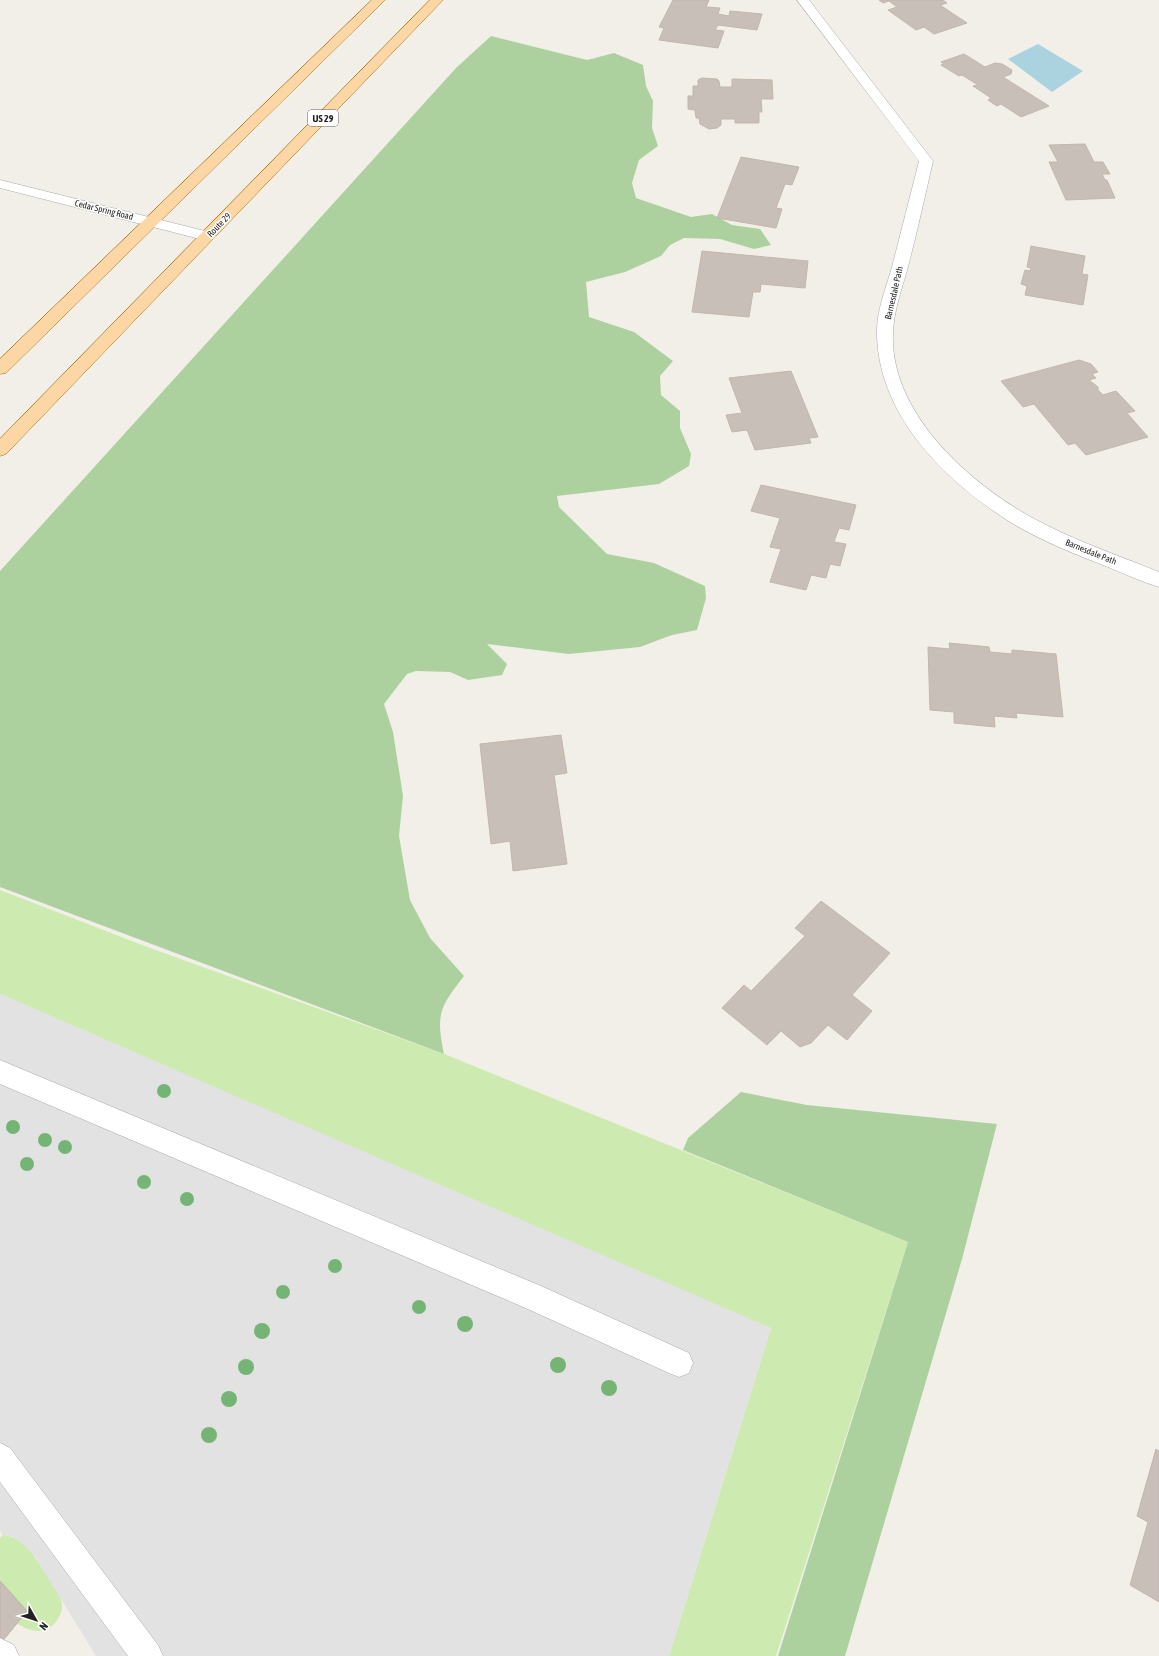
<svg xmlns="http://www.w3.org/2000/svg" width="1159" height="1656" font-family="'Asap Condensed',sans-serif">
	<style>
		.grass { fill: #cdebb0 }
		.forest { fill: #add19e }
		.parking { fill: #e2e2e2 }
		.water { fill: #aad3df }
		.building { fill: #c7bfb8; stroke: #c4b6ab }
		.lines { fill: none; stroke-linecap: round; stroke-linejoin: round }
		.minor-casing { stroke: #a9a9a9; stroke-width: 1 }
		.major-casing { stroke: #a06b00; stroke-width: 1 }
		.minor { fill: #fff; fill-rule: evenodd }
		.major { fill: #fcd6a4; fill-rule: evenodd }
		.tree { fill: #74b475 }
		.labels { text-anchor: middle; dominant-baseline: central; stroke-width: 3; stroke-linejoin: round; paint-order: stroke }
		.far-street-label { font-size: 9px; fill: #222; stroke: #fff }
		.shield { fill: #fff; stroke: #646464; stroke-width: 1 }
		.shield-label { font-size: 10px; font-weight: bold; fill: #222 }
	</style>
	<rect width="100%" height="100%" fill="#f2efe9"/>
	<path class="grass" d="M 0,890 L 142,945 L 444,1054 L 908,1242 L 776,1656 L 669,1656 L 771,1328 L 441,1213 L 168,1067 L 0,994 Z
		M 3,1535 C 19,1536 30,1549 38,1562 C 45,1572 61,1593 62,1604 C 63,1611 59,1618 55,1623 C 38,1642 10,1623 1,1605 C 0,1598 0,1549 0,1538 Z"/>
	<path class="forest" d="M 491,36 L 587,60 L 614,53 L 643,65 L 646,86 L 653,101 L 652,128 L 658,146 L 639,160 L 632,183 L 636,198 L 691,217 L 712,214 L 732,225 L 760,229 L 771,245 L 754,249 L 720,239 L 684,238 L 670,245 L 661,256 L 625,272 L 586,282 L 589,317 L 634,332 L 673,361 L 660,376 L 661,395 L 680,411 L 680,428 L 691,454 L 689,466 L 659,484 L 557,496 L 559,507 L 607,554 L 654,563 L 705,586 L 706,598 L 697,630 L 672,635 L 640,647 L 569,654 L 487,644 L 507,664 L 502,675 L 468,680 L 450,672 L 416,671 L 407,674 L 384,704 L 393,732 L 403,796 L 399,836 L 410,900 L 430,938 L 464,976 C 439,1008 436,1014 444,1054 L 0,887 L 0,571 L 456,68 Z
		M 741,1092 L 807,1105 L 997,1124 L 962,1259 L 845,1656 L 778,1656 L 908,1242 L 683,1150 L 688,1138 Z"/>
	<path class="parking" d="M 0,994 L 771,1328 L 669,1656 L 96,1656 L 34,1555 L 18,1540 L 11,1536 L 3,1535 L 0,1531 Z"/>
	<path class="water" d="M 1038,44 L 1083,71 L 1052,92 L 1008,59 Z"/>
	<path class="building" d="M 673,0 L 709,0 L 706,7 L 720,8 L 718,14 L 729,16 L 730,11 L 762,14 L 757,30 L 718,25 L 715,30 L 724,31 L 718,48 L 659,40 L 664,28 L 659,27 Z
		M 879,0 L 943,0 L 947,3 L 940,5 L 967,23 L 934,34 L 924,27 L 916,30 L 888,10 L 897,7 L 889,1 L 883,3 Z
		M 964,54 L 985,67 L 995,63 L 1002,64 L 1012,70 L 1011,74 L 1003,77 L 1049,106 L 1021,117 L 1001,104 L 997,106 L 988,100 L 991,98 L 973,86 L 978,85 L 962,75 L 959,76 L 941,65 L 944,64 L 941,62 Z
		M 702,78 L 717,79 L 719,81 L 720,87 L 732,87 L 732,79 L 772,80 L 773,99 L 761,99 L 762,112 L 759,112 L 759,123 L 735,123 L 735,119 L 721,119 L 721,125 L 717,128 L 709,129 L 700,124 L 699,118 L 696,118 L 695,110 L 688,109 L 688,96 L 693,96 L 693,86 L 698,86 L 698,80 Z
		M 1085,144 L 1094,162 L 1103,162 L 1110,174 L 1102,174 L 1105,180 L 1107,180 L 1115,198 L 1066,200 L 1049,162 L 1058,162 L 1049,145 Z
		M 741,157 L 799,167 L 792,185 L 785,184 L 776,208 L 782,209 L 776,228 L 717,218 Z
		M 1031,246 L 1085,256 L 1082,274 L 1088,275 L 1083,305 L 1025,295 L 1027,286 L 1021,284 L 1025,270 L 1030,271 L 1031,268 L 1027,267 Z
		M 702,251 L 808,261 L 805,288 L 761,284 L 760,292 L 753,292 L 749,317 L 692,312 Z
		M 1079,360 L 1091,364 L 1098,372 L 1092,374 L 1096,378 L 1089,380 L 1098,387 L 1098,390 L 1103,395 L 1116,391 L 1135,411 L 1127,413 L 1148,437 L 1086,455 L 1075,443 L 1068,445 L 1034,404 L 1023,407 L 1001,381 Z
		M 791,371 L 818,437 L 809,438 L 811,443 L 755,450 L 747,430 L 732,432 L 726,415 L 742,413 L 729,378 Z
		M 761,485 L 856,505 L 849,530 L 839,528 L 834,542 L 846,544 L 840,566 L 830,564 L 826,578 L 811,575 L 806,590 L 770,582 L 781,549 L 770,547 L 780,518 L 751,511 Z
		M 949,643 L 989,647 L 990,652 L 1012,654 L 1012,650 L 1056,654 L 1063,717 L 1016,713 L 1017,718 L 994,716 L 995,727 L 954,723 L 954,712 L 930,710 L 928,647 L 950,649 Z
		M 561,735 L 567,773 L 554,775 L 567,864 L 513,871 L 510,841 L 491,844 L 480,744 Z
		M 821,901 L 890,953 L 852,995 L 872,1011 L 847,1040 L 828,1025 L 811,1043 L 800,1047 L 781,1031 L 767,1045 L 722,1008 L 744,985 L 751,991 L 805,936 L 795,928 Z
		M 1156,1449 L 1159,1451 L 1159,1602 L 1130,1585 L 1148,1522 L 1137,1516 Z
		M 0,1581 L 27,1611 L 0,1644 Z
		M 0,1581 L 27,1611 L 0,1644 Z"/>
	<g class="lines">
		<defs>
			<path id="minor" d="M 797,0 L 809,0 L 933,161 C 925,196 917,232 908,267 C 902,288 894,310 893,332 C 889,411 966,480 1029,516 C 1070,539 1115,554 1159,572 L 1159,587 C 1142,582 1125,574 1108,567 C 1077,555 1044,542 1015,525 C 948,484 879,418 877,335 C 876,312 886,288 892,267 C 901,232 910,197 919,161 Z
				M 0,180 L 213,233 L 216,236 L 213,239 L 208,241 L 0,188 Z
				M 0,1060 L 541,1286 L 689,1353 L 693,1363 L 689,1373 L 679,1377 L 669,1373 L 521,1306 L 0,1084 Z
				M 0,1443 L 10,1448 L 158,1645 L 163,1656 L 128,1656 L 0,1482 Z
				M 0,1638 L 14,1645 L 19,1656 L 0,1656 Z"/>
			<path id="major" d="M 372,0 L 385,0 L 6,373 L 0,374 L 0,359 Z
				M 430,0 L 443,0 L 6,454 L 0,456 L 0,439 Z"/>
		</defs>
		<use href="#minor" class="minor-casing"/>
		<use href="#major" class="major-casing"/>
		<use href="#minor" class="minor"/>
		<use href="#major" class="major"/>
	</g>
	<g class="tree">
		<circle cx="164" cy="1091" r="7"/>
		<circle cx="13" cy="1127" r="7"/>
		<circle cx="45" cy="1140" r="7"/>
		<circle cx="65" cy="1147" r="7"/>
		<circle cx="27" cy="1164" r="7"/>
		<circle cx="144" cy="1182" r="7"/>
		<circle cx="187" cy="1199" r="7"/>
		<circle cx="335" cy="1266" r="7"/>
		<circle cx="283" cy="1292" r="7"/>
		<circle cx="419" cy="1307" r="7"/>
		<circle cx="465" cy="1324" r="8"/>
		<circle cx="262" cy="1331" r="8"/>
		<circle cx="558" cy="1365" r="8"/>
		<circle cx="246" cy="1367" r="8"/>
		<circle cx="609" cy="1388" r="8"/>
		<circle cx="229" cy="1399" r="8"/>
		<circle cx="209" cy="1435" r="8"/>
	</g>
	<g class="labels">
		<g class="far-street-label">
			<text transform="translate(104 210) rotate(14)">Cedar Spring Road</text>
			<text transform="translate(219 225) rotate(-46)">Route 29</text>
			<text transform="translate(894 293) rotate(-77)">Barnesdale Path</text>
			<text transform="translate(1091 552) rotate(22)">Barnesdale Path</text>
		</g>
		<rect class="shield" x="308" y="110" width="30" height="16" rx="3"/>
		<g class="shield-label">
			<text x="323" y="118">US 29</text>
		</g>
	</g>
	<g transform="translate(36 1620) rotate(129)" stroke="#ffffff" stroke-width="3" paint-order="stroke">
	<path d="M0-3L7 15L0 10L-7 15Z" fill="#222222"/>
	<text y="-6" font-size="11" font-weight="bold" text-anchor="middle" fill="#222222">N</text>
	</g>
</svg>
